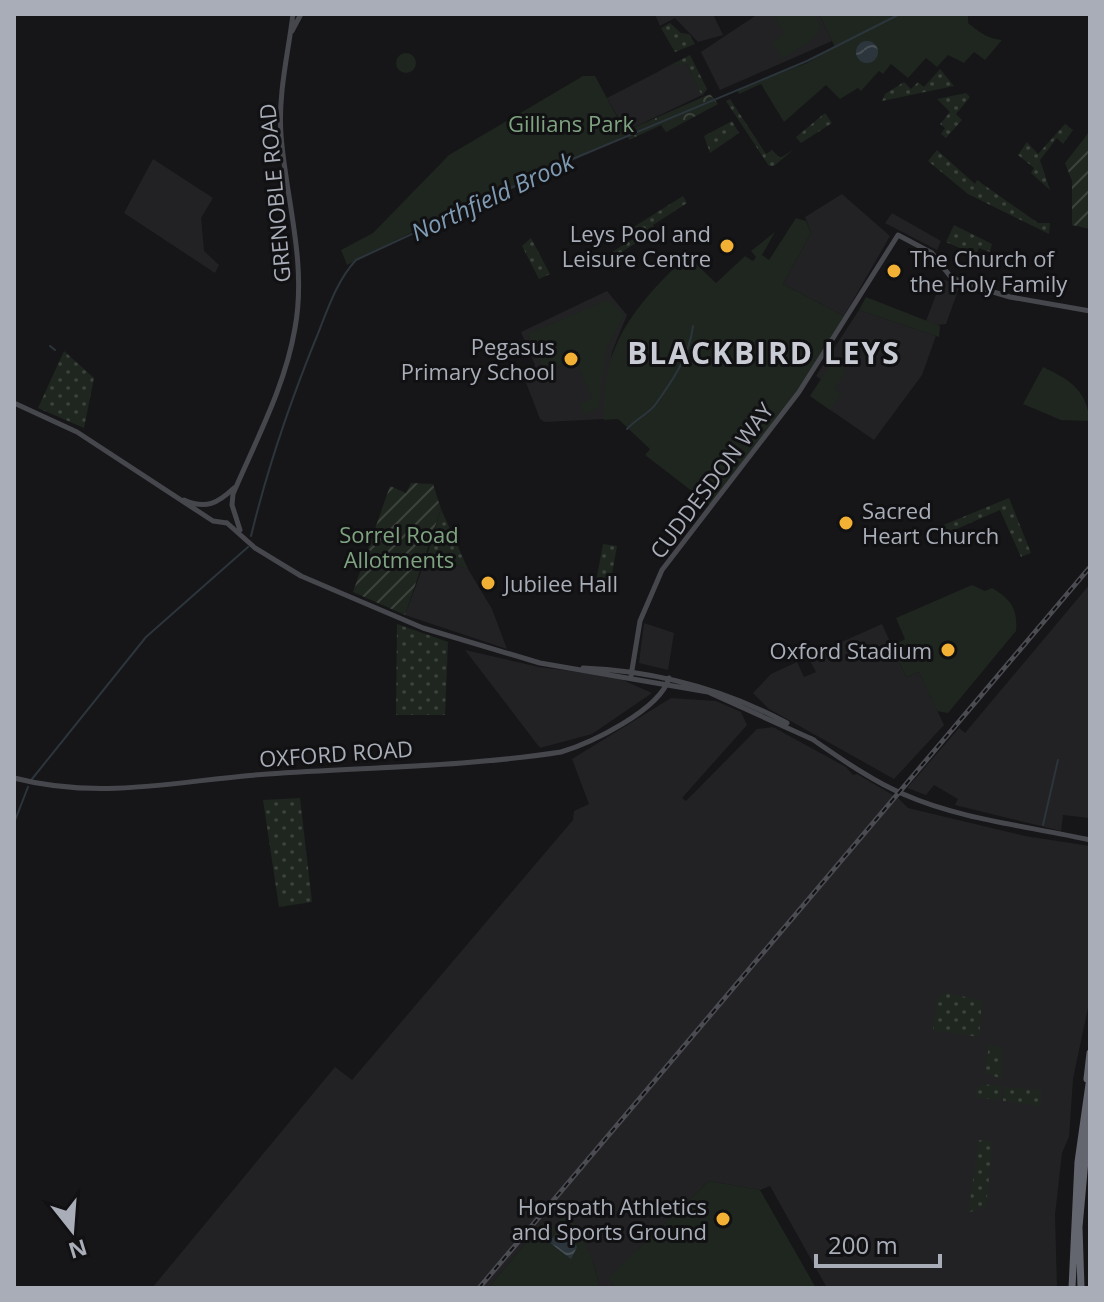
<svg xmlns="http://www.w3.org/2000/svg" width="1104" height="1302" font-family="'Open Sans',sans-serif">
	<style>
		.built { fill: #222225 }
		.grass { fill: url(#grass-dots) }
		.forest { fill: url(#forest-crowns) }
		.park { fill: #1e261f }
		.garden { fill: url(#garden-furrows) }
		.water { fill: url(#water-waves) }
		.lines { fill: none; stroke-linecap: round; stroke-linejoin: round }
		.stream { stroke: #2c353c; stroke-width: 2 }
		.secondary { stroke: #45474d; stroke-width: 5 }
		.highway { stroke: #63666e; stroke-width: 7 }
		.rail-casing { stroke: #4a4c52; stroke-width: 5 }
		.rail { stroke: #111113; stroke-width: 2; stroke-dasharray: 6; stroke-linecap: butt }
		.poi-dot { fill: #f2b134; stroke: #111113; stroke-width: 3 }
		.labels { text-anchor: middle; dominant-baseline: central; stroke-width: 6; stroke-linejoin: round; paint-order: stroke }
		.park-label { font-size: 22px; fill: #7fa381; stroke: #111113 }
		.street-label { font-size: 22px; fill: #a8adb8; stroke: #111113 }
		.poi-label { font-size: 22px; fill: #a8adb8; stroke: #111113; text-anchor: end }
		.water-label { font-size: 24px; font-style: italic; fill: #7f9bb3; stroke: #111113 }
		.district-label { font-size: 30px; font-weight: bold; letter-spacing: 2px; fill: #c9ccd4; stroke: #111113 }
	</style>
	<defs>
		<pattern id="grass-dots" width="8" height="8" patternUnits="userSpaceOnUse" patternTransform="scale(2)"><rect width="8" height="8" fill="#1e261f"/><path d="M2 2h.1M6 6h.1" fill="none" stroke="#3c433d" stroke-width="1.8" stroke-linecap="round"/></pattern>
		<pattern id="forest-crowns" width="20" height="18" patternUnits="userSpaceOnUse" patternTransform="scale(2)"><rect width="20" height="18" fill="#1e261f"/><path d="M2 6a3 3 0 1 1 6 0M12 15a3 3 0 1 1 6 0" fill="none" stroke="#3c433d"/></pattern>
		<pattern id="garden-furrows" width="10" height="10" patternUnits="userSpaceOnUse" patternTransform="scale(2)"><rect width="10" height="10" fill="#1e261f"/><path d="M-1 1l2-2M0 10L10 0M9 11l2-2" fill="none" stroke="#3c433d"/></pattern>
		<pattern id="water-waves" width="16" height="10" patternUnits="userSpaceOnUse" patternTransform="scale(2)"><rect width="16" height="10" fill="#2c353c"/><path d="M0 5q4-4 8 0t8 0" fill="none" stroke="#485056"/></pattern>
	</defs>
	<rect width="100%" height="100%" fill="#161618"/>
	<path class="built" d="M 655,14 L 713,14 L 723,35 L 698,42 L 675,18 L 660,26 Z
		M 758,14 L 819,14 L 832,41 L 720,90 L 701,52 Z
		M 677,62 L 686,63 L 702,95 L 626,131 L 607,98 Z
		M 153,159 L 213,198 L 201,218 L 204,251 L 219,265 L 215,273 L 124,213 Z
		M 842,194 L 890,236 L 844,316 L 783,284 L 811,233 L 805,217 Z
		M 892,213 L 941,241 L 937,250 L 885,223 Z
		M 942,279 L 960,285 L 946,324 L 937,325 L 926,321 Z
		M 607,291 L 627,315 L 612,352 L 604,419 L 545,422 L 540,419 L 522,372 L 535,365 L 521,332 Z
		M 859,310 L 936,336 L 922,375 L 874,440 L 810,396 L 822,380 L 816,376 Z
		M 427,556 L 468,569 L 492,609 L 507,649 L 405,615 Z
		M 1090,584 L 1089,818 L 1063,815 L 1061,831 L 955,805 L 958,799 L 934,785 L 926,795 L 907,788 L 959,728 L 965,733 Z
		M 644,623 L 674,633 L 668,670 L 639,663 Z
		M 882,624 L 906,677 L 919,672 L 944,725 L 894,779 L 769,709 L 753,693 L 771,674 L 797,662 L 804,677 L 816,672 L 808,657 Z
		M 465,650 L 539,667 L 616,677 L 652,693 L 592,734 L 540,748 Z
		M 671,698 L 716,701 L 741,712 L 747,725 L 682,798 L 686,801 L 757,729 L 773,727 L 846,767 L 853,775 L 857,774 L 898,798 L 908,808 L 1025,836 L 1090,846 L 1090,998 L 1073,1079 L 1069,1137 L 1062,1153 L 1055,1215 L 1057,1288 L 827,1288 L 770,1186 L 760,1190 L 709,1181 L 610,1277 L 614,1288 L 600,1288 L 592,1259 L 545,1220 L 488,1288 L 152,1288 L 335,1067 L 352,1080 L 573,820 L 574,811 L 589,804 L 572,759 Z"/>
	<path class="grass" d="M 670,23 L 681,33 L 689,34 L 695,44 L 675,52 L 661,28 Z
		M 690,55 L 707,89 L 702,96 L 686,63 L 679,66 L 677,63 L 657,72 Z
		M 940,69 L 954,86 L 882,101 L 885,94 L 904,82 L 911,89 L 918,82 L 924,87 Z
		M 966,93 L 970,97 L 956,114 L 962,120 L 946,138 L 941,134 L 945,128 L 940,124 L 950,112 L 937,99 Z
		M 730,99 L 766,154 L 772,150 L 780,158 L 793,150 L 774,166 L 769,166 L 726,101 Z
		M 825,113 L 832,123 L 801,143 L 796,137 Z
		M 732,121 L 739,133 L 710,153 L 704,136 Z
		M 1065,124 L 1073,130 L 1063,144 L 1057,138 L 1040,160 L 1050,190 L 1031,173 L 1034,168 L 1018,155 L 1027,142 L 1038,154 Z
		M 937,150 L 975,184 L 977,180 L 1038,223 L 1050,223 L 1049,234 L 968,194 L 928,161 Z
		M 683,196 L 687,203 L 653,225 L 656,230 L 600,266 L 598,261 L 636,237 L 632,228 Z
		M 954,225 L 992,244 L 990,252 L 979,248 L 976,255 L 946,242 Z
		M 531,238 L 550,274 L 539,279 L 522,246 Z
		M 64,351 L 94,378 L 84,428 L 38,408 Z
		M 1009,498 L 1031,553 L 1021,557 L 1000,510 L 945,534 L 941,526 Z
		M 441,509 L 468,569 L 427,556 Z
		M 603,544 L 617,546 L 609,590 L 595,587 Z
		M 397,624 L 448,642 L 445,715 L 396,715 Z
		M 300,798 L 312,902 L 279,907 L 263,800 Z
		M 945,993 L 982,1000 L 979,1037 L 933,1030 L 938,998 Z
		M 989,1045 L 1002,1047 L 1002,1079 L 985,1073 Z
		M 980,1084 L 1002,1086 L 1000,1100 L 975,1097 Z
		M 1004,1087 L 1041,1090 L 1040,1106 L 1003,1101 Z
		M 979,1140 L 993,1142 L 986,1206 L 968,1213 Z"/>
	<path class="forest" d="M 710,94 L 718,104 L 666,132 L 661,125 L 629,140 L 626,131 Z"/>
	<path class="park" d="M 782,14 L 815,14 L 821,27 L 812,40 L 783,59 L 772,42 L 785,34 L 775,17 Z
		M 819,14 L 968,14 L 968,23 C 979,32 988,39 1002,40 L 985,60 L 974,52 L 964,63 L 948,55 L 937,67 L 926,58 L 908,78 L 891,64 L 883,74 L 879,71 L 861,91 L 858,88 L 840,99 L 826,85 L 784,122 L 761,84 L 739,94 L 737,90 L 807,63 L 835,47 Z
		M396 63a10 10 0 1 1 20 0a10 10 0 1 1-20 0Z
		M 583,76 L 595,76 L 627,135 L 461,213 L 436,220 L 347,265 L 341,250 L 373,233 L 449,155 Z
		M 796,218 L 806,221 L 811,233 L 783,284 L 844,316 L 799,392 L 710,505 L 645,455 L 650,449 L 618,419 L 604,420 C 601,347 631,311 680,262 L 689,257 L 716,283 L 745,256 L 753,261 L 756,257 L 751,251 L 775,232 L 762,255 L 769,260 Z
		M 866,297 L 940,326 L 939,337 L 859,310 Z
		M 607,300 L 625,314 L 606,349 L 599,407 L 585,414 L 580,404 L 592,398 L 577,363 L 566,367 L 563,364 L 545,372 L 528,334 Z
		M 832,362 L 846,371 L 836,388 L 832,386 L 841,394 L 830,410 L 810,396 Z
		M 1043,367 C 1070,380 1086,389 1090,421 L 1061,420 L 1023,404 Z
		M 972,585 L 985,591 L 992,588 C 1011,599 1018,609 1016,631 L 948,713 L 937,711 L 919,672 L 906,677 L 892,646 L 905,639 L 896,618 Z
		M 709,1181 L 760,1190 L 816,1288 L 614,1288 L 609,1277 Z
		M 568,1211 L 592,1259 L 600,1288 L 488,1288 L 545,1220 L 554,1227 Z"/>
	<path class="garden" d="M 1090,131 L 1090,229 L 1072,225 L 1072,181 L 1065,163 Z
		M 411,483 L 433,484 L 441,509 L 405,615 L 353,592 L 390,486 L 406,493 Z"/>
	<path class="water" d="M856 52a11 11 0 1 1 22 0a11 11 0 1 1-22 0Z
		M 564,1226 L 577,1247 L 571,1259 L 549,1242 Z"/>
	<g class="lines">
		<path class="stream" d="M 50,346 L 55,350
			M 627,429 C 635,420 649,413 655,405 C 673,380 689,357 693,326
			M 251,536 C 268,466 291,399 319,331 C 328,308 338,279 356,260 L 575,158 L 807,61 L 900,14
			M 32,779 L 146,637 L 248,547
			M 14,823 L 28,787
			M 1043,825 L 1058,760"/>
		<path class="secondary" d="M 292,31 L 301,14
			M 14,403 L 77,432 L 213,521 L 227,523
			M 184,500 C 206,510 218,503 234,488
			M 227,523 L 255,548 L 301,576 L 423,628 L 540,663 L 708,692 L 814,740
			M 240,530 L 232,505 L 233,494 C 256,440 285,387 295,328 C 307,262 286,200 281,135 C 278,93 288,55 293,14
			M 583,668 C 656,671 722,688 787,723
			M 631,676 L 640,621 L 662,570 L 799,392 L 898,235 L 932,253 L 950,276 L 963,283 L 1010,297 L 1090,311
			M 812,739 C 840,758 872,781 903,794 C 962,820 1028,826 1090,840
			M 14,778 C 103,801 179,780 268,774 C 365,767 465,767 561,752 C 591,743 660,710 669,678"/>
		<path class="highway" d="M 1087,1079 L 1090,1053
			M 1072,1288 L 1078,1162 L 1090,1077
			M 1081,1288 L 1079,1227 L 1090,1105"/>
		<defs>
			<path id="rail" d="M 479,1288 L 1090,567"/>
		</defs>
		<use href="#rail" class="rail-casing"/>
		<use href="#rail" class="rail"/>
	</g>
	<g class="poi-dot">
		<circle cx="727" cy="246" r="8"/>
		<circle cx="894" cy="271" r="8"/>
		<circle cx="571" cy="359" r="8"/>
		<circle cx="846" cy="523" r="8"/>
		<circle cx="488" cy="583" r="8"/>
		<circle cx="948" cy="650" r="8"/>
		<circle cx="723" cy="1219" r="8"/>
	</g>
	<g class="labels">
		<g class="park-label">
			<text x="571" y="123">Gillians Park</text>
			<text x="399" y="534">Sorrel Road<tspan x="399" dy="25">Allotments</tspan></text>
		</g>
		<g class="street-label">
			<text transform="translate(274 193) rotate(-95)">GRENOBLE ROAD</text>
			<text transform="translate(711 480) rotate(-53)">CUDDESDON WAY</text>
			<text transform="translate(336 753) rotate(-4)">OXFORD ROAD</text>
		</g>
		<g class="poi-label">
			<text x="711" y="233">Leys Pool and<tspan x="711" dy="25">Leisure Centre</tspan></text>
			<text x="910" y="258" text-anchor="start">The Church of<tspan x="910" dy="25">the Holy Family</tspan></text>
			<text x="555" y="346">Pegasus<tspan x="555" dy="25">Primary School</tspan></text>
			<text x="862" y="510" text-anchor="start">Sacred<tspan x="862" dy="25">Heart Church</tspan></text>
			<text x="504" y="583" text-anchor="start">Jubilee Hall</text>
			<text x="932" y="650">Oxford Stadium</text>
			<text x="707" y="1206">Horspath Athletics<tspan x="707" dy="25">and Sports Ground</tspan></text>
		</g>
		<g class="water-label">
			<text transform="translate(492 196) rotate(-25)">Northfield Brook</text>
		</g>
		<g class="district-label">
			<text x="764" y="352">BLACKBIRD LEYS</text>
		</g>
	</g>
	<rect width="1104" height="1302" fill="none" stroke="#a8adb8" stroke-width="32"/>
	<g transform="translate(72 1230) rotate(163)" stroke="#111113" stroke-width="6" paint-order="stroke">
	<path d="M0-6L14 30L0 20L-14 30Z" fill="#a8adb8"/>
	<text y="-12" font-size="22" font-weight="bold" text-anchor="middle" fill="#a8adb8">N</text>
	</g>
	<path d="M816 1254v12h124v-12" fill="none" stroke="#a8adb8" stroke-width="4"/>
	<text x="828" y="1254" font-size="24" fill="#a8adb8" stroke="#111113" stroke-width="6" paint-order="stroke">200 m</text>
</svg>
